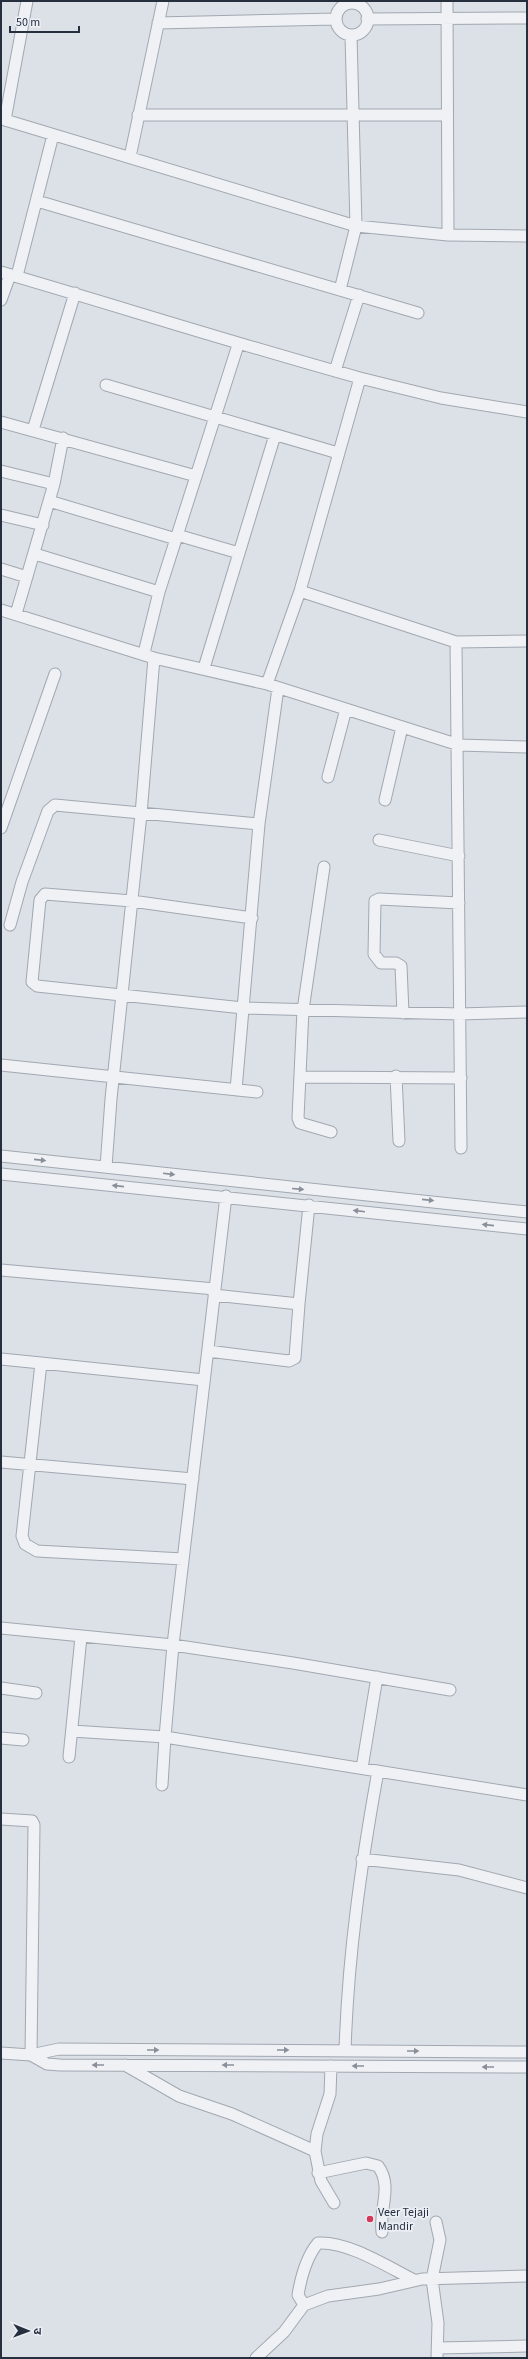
<svg xmlns="http://www.w3.org/2000/svg" width="528" height="2359" font-family="'Source Sans 3','Noto Sans Devanagari',sans-serif">
	<style>
		.lines { fill: none; stroke-linecap: round; stroke-linejoin: round }
		.minor-casing { stroke: #a1a8b1; stroke-width: 13 }
		.minor { stroke: #eff1f5; stroke-width: 11 }
		.oneway { fill: #8a909a }
		.poi-dot { fill: #d53856; stroke: #ebeff5; stroke-width: 1.5 }
		.labels { text-anchor: middle; dominant-baseline: central; stroke-width: 3.5; stroke-linejoin: round; paint-order: stroke }
		.poi-label { font-size: 12px; fill: #252f3e; stroke: #ebeff5; text-anchor: start }
	</style>
	<rect width="100%" height="100%" fill="#dce1e7"/>
	<g class="lines">
		<defs>
			<path id="minor" d="M 27,1 L 5,120 L 356,226 L 448,235 L 447,1
				M336 19a16 16 0 1 1 32 0a16 16 0 1 1-32 0Z
				M 367,19 L 527,18
				M 158,23 L 336,19
				M 138,115 L 447,115
				M 130,157 L 163,1
				M 37,201 L 418,313
				M 448,235 L 527,236
				M 1,272 C 121,307 240,345 360,378 L 300,591 L 267,684
				M 17,276 L 53,135
				M 340,290 L 356,226 L 351,35
				M 1,300 L 10,275
				M 335,371 L 359,295
				M 360,378 L 441,398 L 527,412
				M 106,385 L 338,453
				M 1,422 L 196,476
				M 33,430 L 75,293
				M 1,471 L 54,484
				M 49,501 L 176,539
				M 1,515 L 43,525
				M 177,535 L 239,553
				M 35,554 L 159,592
				M 1,569 L 27,577
				M 300,591 L 456,642 L 527,641
				M 1,610 L 154,658 L 267,684 L 459,745 L 527,747
				M 16,614 L 54,484 L 63,438
				M 456,642 L 461,1148
				M 144,653 L 159,592 L 238,345
				M 204,668 L 275,435
				M 328,777 L 346,709
				M 385,800 L 402,727
				M 259,824 L 278,688
				M 1,828 L 55,674
				M 379,840 L 459,856
				M 324,867 L 303,1010 L 298,1118 L 300,1123 L 331,1132
				M 252,918 L 132,901 L 45,894 L 40,900 L 32,982 L 37,986 L 243,1008 L 460,1014 L 527,1012
				M 10,925 L 22,882 L 48,811 L 55,805 L 259,824 L 236,1090
				M 403,1013 L 401,966 L 396,963 L 381,963 L 374,954 L 375,901 L 379,899 L 459,903
				M 1,1065 L 257,1092
				M 396,1076 L 399,1141
				M 301,1077 L 461,1078
				M 1,1156 L 527,1212
				M 106,1167 L 111,1099 L 141,814 L 154,658
				M 1,1174 L 527,1229
				M 226,1196 L 173,1645 L 293,1663 L 450,1690
				M 1,1270 L 215,1289
				M 214,1295 L 299,1304 L 309,1205
				M 208,1351 L 289,1361 L 295,1358 L 299,1304
				M 1,1359 L 41,1363
				M 1,1462 L 193,1479
				M 183,1559 L 37,1551 L 25,1544 L 22,1536 L 41,1363 L 204,1380
				M 1,1628 L 173,1645 L 165,1737 L 72,1731
				M 1,1688 L 36,1693
				M 1,1738 L 23,1740
				M 69,1757 L 81,1637
				M 362,1768 L 377,1677
				M 162,1785 L 165,1737 L 527,1795
				M 1,1819 L 32,1821 L 34,1825 L 31,2055
				M 362,1859 L 459,1870 L 527,1888
				M 345,2051 C 348,1955 361,1865 378,1771
				M 1,2053 L 31,2055 L 59,2049 L 527,2052
				M 31,2055 L 47,2064 L 60,2065 L 527,2067
				M 125,2065 L 179,2096 L 232,2114 L 315,2151
				M 331,2066 L 330,2094 L 317,2134 L 315,2151 L 321,2181 L 334,2203
				M 318,2173 L 366,2163 L 378,2166 C 393,2186 379,2209 382,2232
				M 436,2222 L 440,2240 L 432,2279 L 438,2323 L 437,2358
				M 304,2305 L 298,2295 C 301,2277 307,2256 318,2243 C 348,2241 388,2267 414,2280
				M 438,2348 L 527,2346
				M 256,2358 L 284,2332 L 304,2305 L 328,2296 L 379,2289 L 422,2279 L 527,2276"/>
		</defs>
		<use href="#minor" class="minor-casing"/>
		<use href="#minor" class="minor"/>
	</g>
	<defs><path id="oneway-solid" d="M-6-.8H1V-3.2L6.5 0L1 3.2V.8H-6Z"/></defs>
	<g class="oneway">
		<use href="#oneway-solid" transform="translate(40 1160) rotate(6)"/>
		<use href="#oneway-solid" transform="translate(169 1174) rotate(7)"/>
		<use href="#oneway-solid" transform="translate(118 1186) rotate(-174)"/>
		<use href="#oneway-solid" transform="translate(298 1189) rotate(5)"/>
		<use href="#oneway-solid" transform="translate(428 1200) rotate(6)"/>
		<use href="#oneway-solid" transform="translate(359 1211) rotate(-173)"/>
		<use href="#oneway-solid" transform="translate(488 1225) rotate(-174)"/>
		<use href="#oneway-solid" transform="translate(153 2050)"/>
		<use href="#oneway-solid" transform="translate(283 2050)"/>
		<use href="#oneway-solid" transform="translate(413 2051)"/>
		<use href="#oneway-solid" transform="translate(98 2065) rotate(-180)"/>
		<use href="#oneway-solid" transform="translate(228 2065) rotate(-180)"/>
		<use href="#oneway-solid" transform="translate(358 2066) rotate(-180)"/>
		<use href="#oneway-solid" transform="translate(488 2067) rotate(-180)"/>
	</g>
	<circle class="poi-dot" cx="370" cy="2219" r="4"/>
	<g class="labels">
		<g class="poi-label">
			<text x="378" y="2212">Veer Tejaji<tspan x="378" dy="14">Mandir</tspan></text>
		</g>
	</g>
	<rect width="528" height="2359" fill="none" stroke="#252f3e" stroke-width="4"/>
	<g transform="translate(28 2331) rotate(91)" stroke="#ebeff5" stroke-width="3" paint-order="stroke">
	<path d="M0-3L7 15L0 10L-7 15Z" fill="#252f3e"/>
	<text y="-6" font-size="11" font-weight="bold" text-anchor="middle" fill="#252f3e">उ</text>
	</g>
	<path d="M10 26v6h69v-6" fill="none" stroke="#252f3e" stroke-width="2"/>
	<text x="16" y="26" font-size="12" fill="#252f3e" stroke="#ebeff5" stroke-width="3" paint-order="stroke">50 m</text>
</svg>
